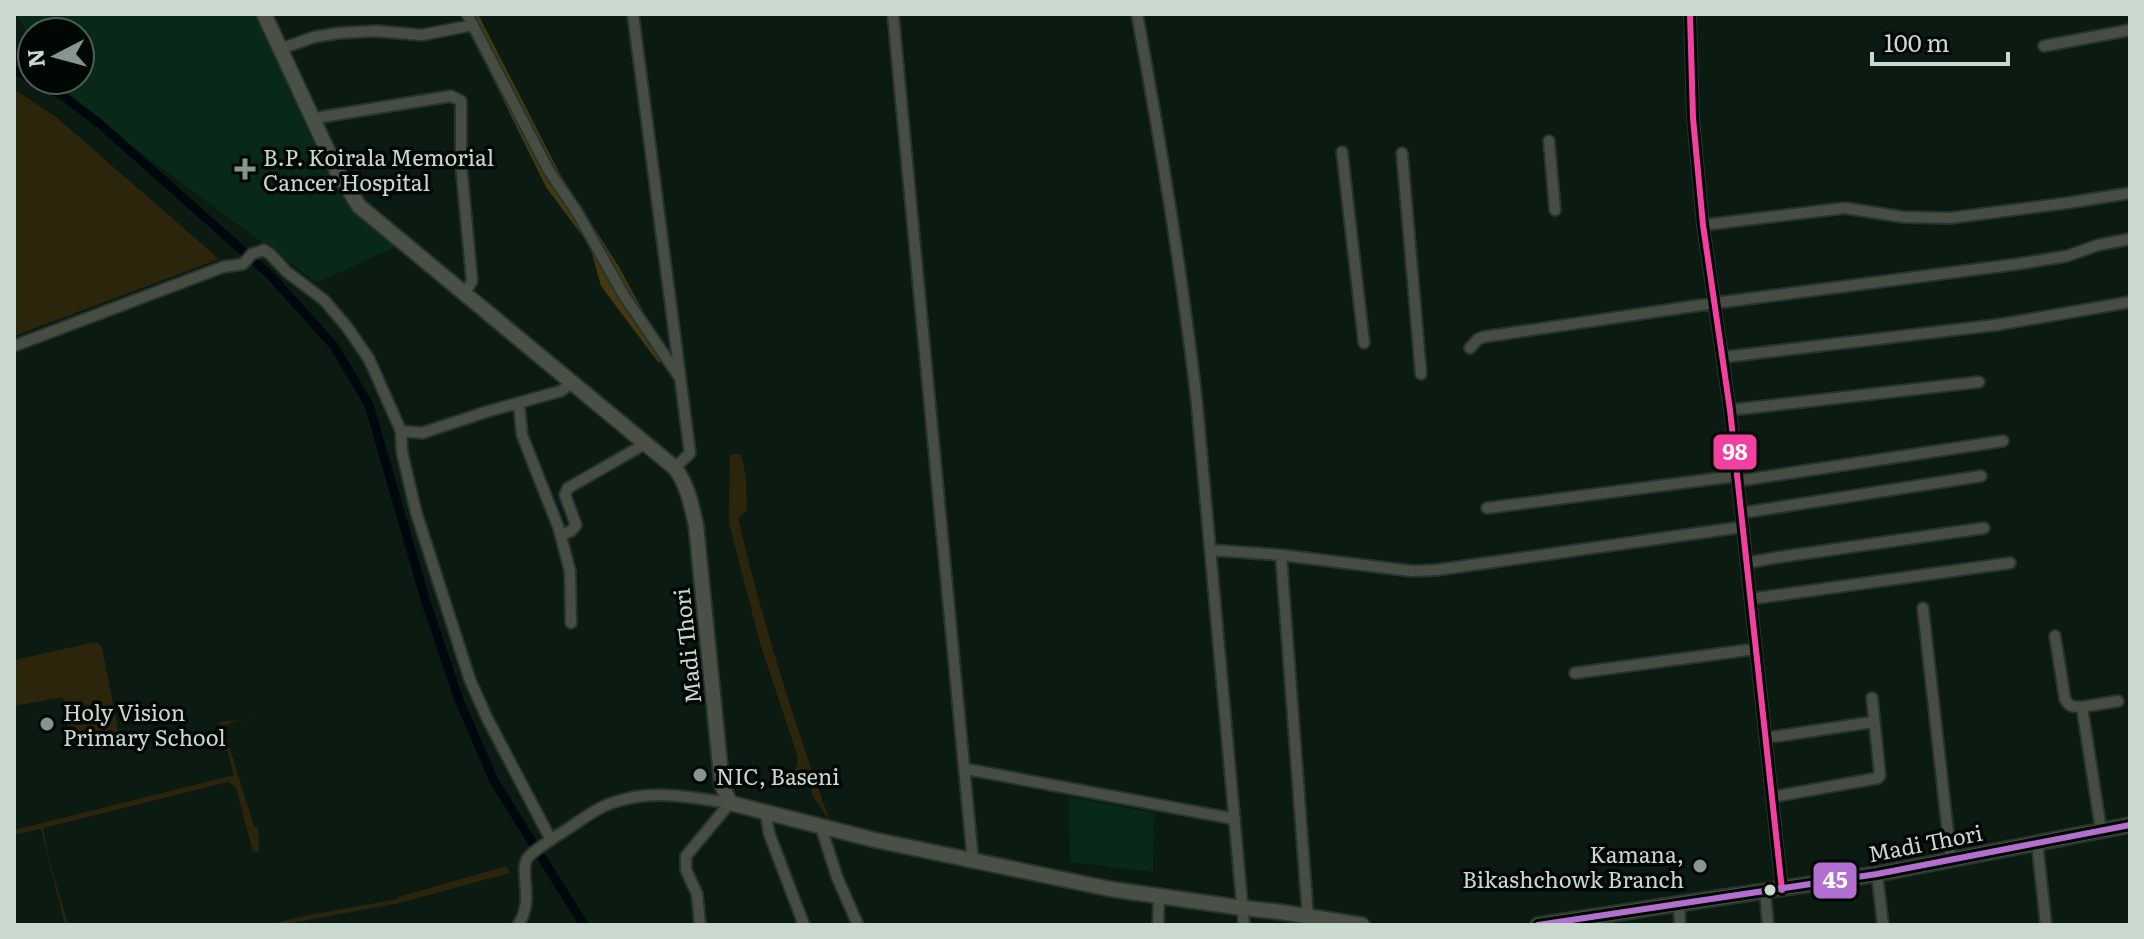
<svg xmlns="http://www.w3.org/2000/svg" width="2144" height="939" font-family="Literata,serif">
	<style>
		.built { fill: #082917 }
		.green { fill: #2c250b }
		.forest { fill: #463910 }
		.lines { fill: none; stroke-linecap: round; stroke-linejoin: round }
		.canal { stroke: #01080d; stroke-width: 9 }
		.street-casing { stroke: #27342c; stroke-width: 14 }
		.secondary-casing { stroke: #27342c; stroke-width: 18 }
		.street { stroke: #484d44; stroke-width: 10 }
		.secondary { stroke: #4b5046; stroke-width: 14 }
		.bus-1-casing { stroke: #010803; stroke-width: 12 }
		.bus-2-casing { stroke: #010803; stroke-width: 12 }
		.bus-1 { stroke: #f240a1; stroke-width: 6 }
		.bus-2 { stroke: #b36fd0; stroke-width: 6 }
		.poi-dot { fill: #87968d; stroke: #010803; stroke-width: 3 }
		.bus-dot { fill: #cad9cf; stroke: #010803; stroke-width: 3 }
		.labels { text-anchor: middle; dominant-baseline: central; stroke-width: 7; stroke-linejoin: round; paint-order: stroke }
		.poi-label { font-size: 22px; fill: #cad9cf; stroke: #010803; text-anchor: start }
		.street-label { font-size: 22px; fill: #cad9cf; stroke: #010803 }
		.line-badge { stroke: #010803; stroke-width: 3 }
		.badge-label { font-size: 22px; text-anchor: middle; font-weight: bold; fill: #fff }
	</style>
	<rect width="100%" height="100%" fill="#0b1b12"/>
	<path class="built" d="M 17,14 L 254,14 L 313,142 L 342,196 L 356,213 L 399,245 L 317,283 L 121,138 L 51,80 L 80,80 L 80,32 L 32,32 L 32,44 Z
		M 1069,797 L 1154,813 L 1153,872 L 1070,862 Z"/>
	<path class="green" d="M 14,89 L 56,117 L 219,259 L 14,336 Z
		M 741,454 L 746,476 L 747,510 L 738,518 C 762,621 794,722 830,821 L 813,797 L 810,785 L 794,777 L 798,758 L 760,643 L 729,523 L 730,455 Z
		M 96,642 L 102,647 L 120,739 L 72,748 L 63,697 L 14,706 L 14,660 Z
		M 263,718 L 237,721 L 223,726 L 254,827 L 258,827 L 259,851 L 253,852 L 236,788 L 228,782 L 43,828 L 49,859 L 68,925 L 65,925 L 41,829 L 14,835 L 14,830 L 234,775 L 219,722 Z
		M 507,866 L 510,873 L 395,904 L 280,925 L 268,925 L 299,917 L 398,899 L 398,897 Z"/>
	<path class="forest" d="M 461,14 L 478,14 L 560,174 L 619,267 L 673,366 L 658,362 L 601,286 L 590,246 L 546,187 Z"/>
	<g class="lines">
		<path class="canal" d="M 14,70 L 32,79
			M 33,80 L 62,95 L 100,124 L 270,275 L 334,346 L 369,405 L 426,602 L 459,700 L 494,781 L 584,925"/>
		<defs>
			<path id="street" d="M 467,14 L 549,171 L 577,212 L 623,294 L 680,378
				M 633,14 L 690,453 L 675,468
				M 893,14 L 973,862
				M 1137,14 C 1161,144 1182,273 1197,404 L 1244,925
				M 1690,14 L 1693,118 L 1703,225 L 1730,410 L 1782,890
				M 2044,46 L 2130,30
				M 280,49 L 314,37 L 339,33 L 376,31 L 422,35 L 473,25
				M 313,120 L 321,117 L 451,96 L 461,101 L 461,164 L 472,281 L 465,293
				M 1549,141 L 1555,210
				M 1342,152 L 1364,343
				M 1402,153 L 1421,374
				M 1703,225 L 1845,208 L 1903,217 L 1950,218 L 2067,203 L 2130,193
				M 14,346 L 223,267 L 243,264 L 252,254 L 264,250 L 270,254 L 287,272 L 324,300 L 347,327 L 369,359 L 401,431 L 422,433 L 489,411 L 561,391 L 573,382
				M 1470,348 L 1478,339 L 1483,337 L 1715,303 L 2018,264 L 2067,256 L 2098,245 L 2130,239
				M 1724,357 L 1996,325 L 2130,302
				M 519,404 L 522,435 L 559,529 L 570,571 L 571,623
				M 1730,410 L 1979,382
				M 401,431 L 402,452 L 416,512 L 470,680 L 487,718 L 551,840
				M 1737,481 L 2003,441
				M 1487,508 L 1736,476
				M 1741,513 L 1981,476
				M 561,535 L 571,531 L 576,525 L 565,495 L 568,488 L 645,444
				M 1211,550 L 1281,555 L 1412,571 L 1436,570 L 1742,527
				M 1281,555 L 1308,917
				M 1746,563 L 1780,557 L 1984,528
				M 1750,599 L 2010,563
				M 1923,608 L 1951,860
				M 2055,636 L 2065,699 C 2069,707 2073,707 2082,707 L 2101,830
				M 1575,673 L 1755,649
				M 2082,707 L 2118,701
				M 1765,738 L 1873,722
				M 966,769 L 1235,819
				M 1772,797 L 1878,778 L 1880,775 L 1872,698
				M 766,813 L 769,833 L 804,925
				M 821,827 L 837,877 L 858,925
				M 2037,842 L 2046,925
				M 1877,874 L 1883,925
				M 1765,891 L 1768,925
				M 1679,903 L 1680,925
				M 518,925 C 535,900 519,873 527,859 C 531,852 558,835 566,830 C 580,821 593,810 609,804 C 651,788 687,797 730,803
				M 700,925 L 697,894 L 686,870 L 686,856 L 730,803
				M 1158,925 L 1159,896"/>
			<path id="secondary" d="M 264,14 L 337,171 L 359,206 L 675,468 C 688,486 691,504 696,525 L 722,785 L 730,803 L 875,840 L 1110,889 L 1243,908 L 1281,912 L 1362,925
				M 1538,925 L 1877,874 L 2130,825"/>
		</defs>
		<use href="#street" class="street-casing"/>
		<use href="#secondary" class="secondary-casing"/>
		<use href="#street" class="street"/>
		<use href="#secondary" class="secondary"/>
		<defs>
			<path id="bus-1" d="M 1690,14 L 1693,118 L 1703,225 L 1730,410 L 1782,890"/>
			<path id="bus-2" d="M 1538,925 L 1877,874 L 2130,825"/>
		</defs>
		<use href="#bus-1" class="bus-1-casing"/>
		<use href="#bus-2" class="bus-2-casing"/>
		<use href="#bus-1" class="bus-1"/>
		<use href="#bus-2" class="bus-2"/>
	</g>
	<g class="poi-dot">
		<path d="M241 157h8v8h8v8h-8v8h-8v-8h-8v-8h8z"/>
		<circle cx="47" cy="724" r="8"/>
		<circle cx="700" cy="775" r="8"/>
		<circle cx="1700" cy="866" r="8"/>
	</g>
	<circle class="bus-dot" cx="1770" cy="890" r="7"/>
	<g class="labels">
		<g class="poi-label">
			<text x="263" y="156">B.P. Koirala Memorial<tspan x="263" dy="25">Cancer Hospital</tspan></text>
			<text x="63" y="711">Holy Vision<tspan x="63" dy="25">Primary School</tspan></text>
			<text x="716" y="775">NIC, Baseni</text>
			<text x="1684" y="853" text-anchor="end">Kamana,<tspan x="1684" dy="25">Bikashchowk Branch</tspan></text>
		</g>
		<g class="street-label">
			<text transform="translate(686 646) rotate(-96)">Madi Thori</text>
			<text transform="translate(1925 842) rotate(-11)">Madi Thori</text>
		</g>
	</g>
	<g class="line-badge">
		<rect x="1712" y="433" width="46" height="38" rx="8" fill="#f240a1"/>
		<rect x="1812" y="861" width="46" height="39" rx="8" fill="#b36fd0"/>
	</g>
	<g class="badge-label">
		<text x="1735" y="460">98</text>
		<text x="1835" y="888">45</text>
	</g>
	<rect width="2144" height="939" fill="none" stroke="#cad9cf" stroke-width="32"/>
	<g transform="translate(56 56) rotate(264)"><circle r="38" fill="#010803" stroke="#515c55" stroke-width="2"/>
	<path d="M0-6L14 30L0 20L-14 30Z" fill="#87968d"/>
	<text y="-12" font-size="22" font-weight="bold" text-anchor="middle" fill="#cad9cf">N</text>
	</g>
	<path d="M1872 52v12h136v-12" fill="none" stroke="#cad9cf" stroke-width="4"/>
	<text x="1884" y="52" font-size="24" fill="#cad9cf" stroke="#010803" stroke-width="6" paint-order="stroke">100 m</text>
</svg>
